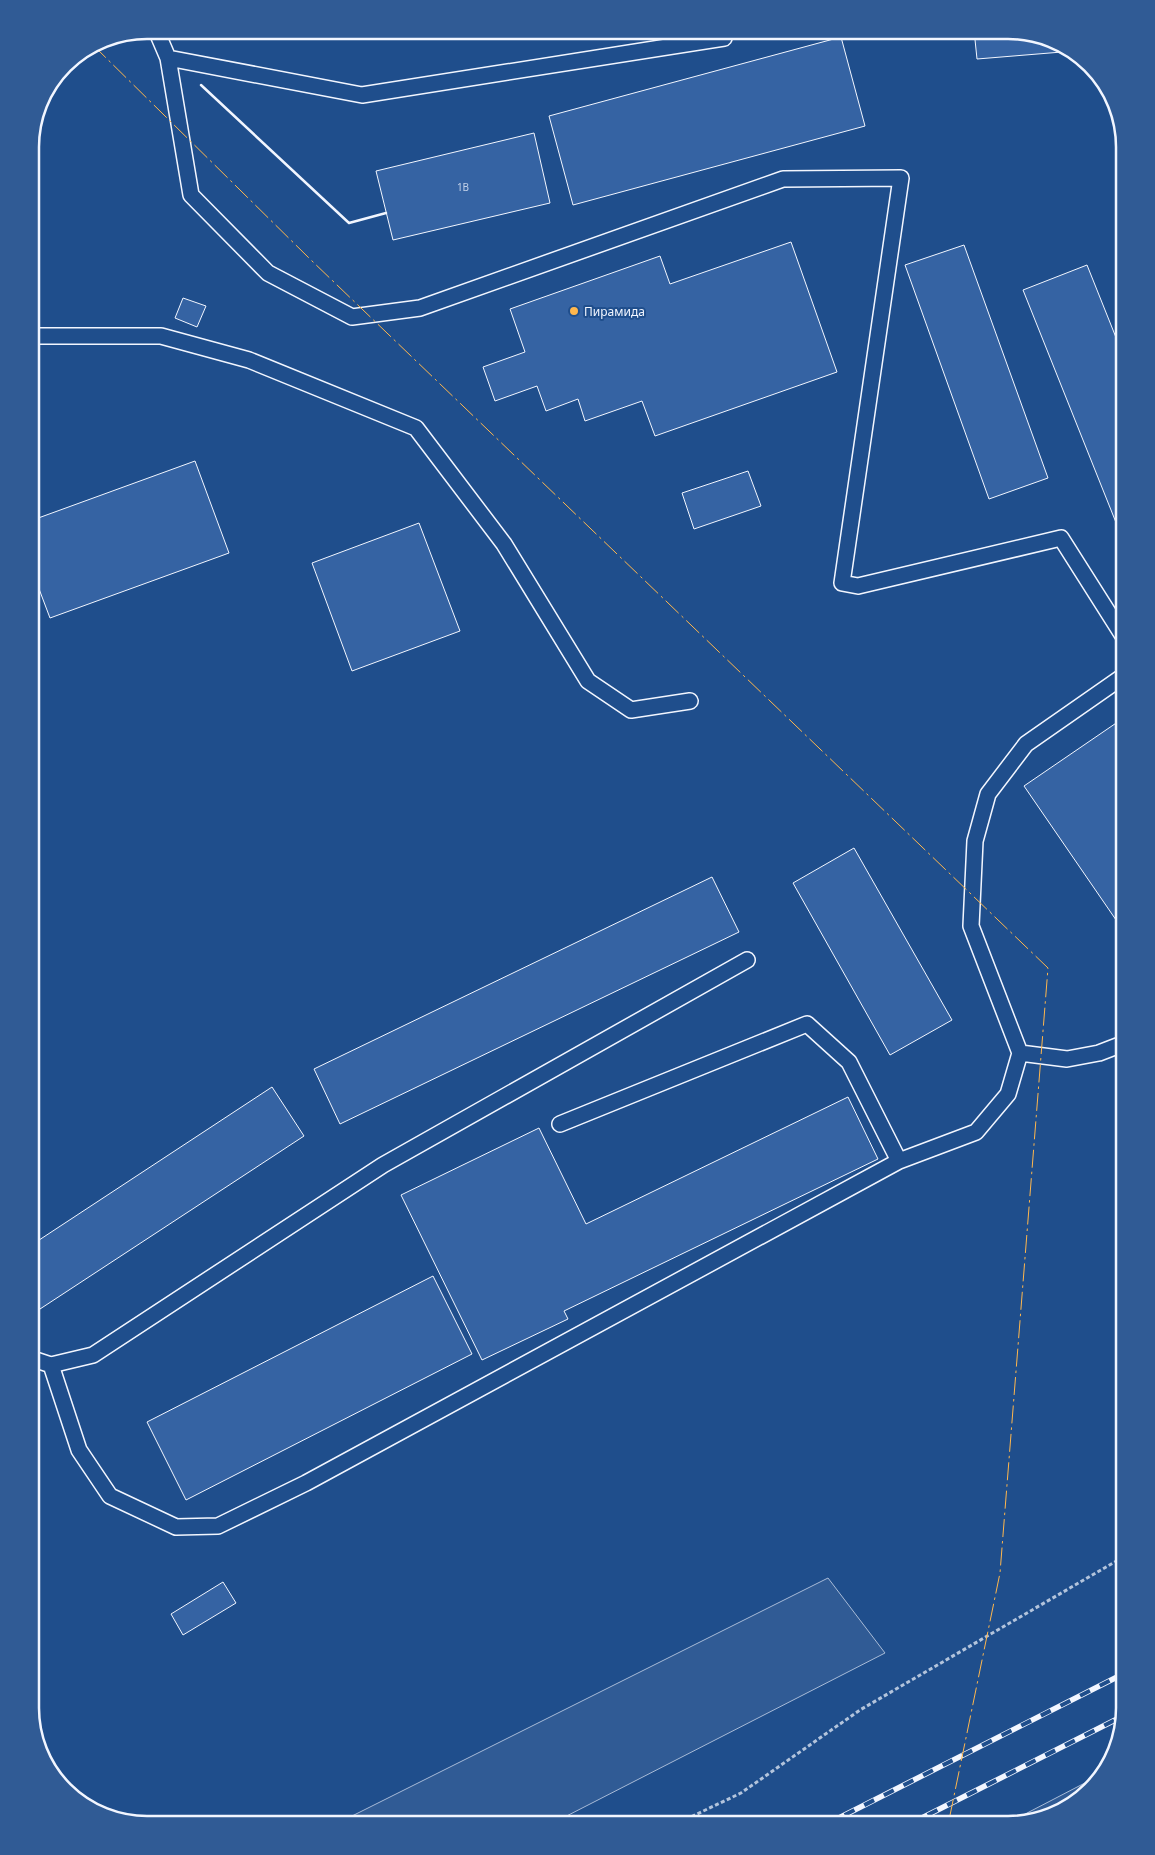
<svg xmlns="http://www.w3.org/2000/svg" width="1155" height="1855" font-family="'Noto Sans',sans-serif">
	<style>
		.built { fill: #305b95; stroke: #a8bbd7 }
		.building { fill: #3563a3; stroke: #f2f6ff }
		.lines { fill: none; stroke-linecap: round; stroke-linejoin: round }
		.lane-casing { stroke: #f2f6ff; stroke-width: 18 }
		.path { stroke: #b3c4dc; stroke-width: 3; stroke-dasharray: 4 2.5; stroke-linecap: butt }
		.lane { stroke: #1f4e8c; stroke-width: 15 }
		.rail-casing { stroke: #f2f6ff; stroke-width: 5.5 }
		.rail { stroke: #1f4e8c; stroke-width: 4; stroke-dasharray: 11; stroke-linecap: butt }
		.wall { stroke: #f2f6ff; stroke-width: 2.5 }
		.power { stroke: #ffb74d; stroke-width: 1; stroke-dasharray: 18 4 2.5 4; stroke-linecap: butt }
		.poi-dot { fill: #ffb74d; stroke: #1f4e8c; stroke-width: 2 }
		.labels { text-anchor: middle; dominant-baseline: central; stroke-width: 4; stroke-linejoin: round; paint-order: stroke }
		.number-label { font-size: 10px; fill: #c3d1e8 }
		.poi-label { font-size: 12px; fill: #f2f6ff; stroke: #1f4e8c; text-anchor: start }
		.rim { fill: none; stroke: #f2f6ff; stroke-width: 2.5 }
	</style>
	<rect width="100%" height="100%" fill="#1f4e8c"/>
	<path class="built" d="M 828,1578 L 885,1653 L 549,1825 L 334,1825 Z
		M 1106,1772 L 1060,1813 L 1004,1825 Z"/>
	<path class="building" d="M 974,30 L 1016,30 L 1074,51 L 977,59 Z
		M 841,37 L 865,126 L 573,205 L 549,116 Z
		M 534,133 L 550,203 L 393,240 L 376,171 Z
		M 791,242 L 837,372 L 655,436 L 642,401 L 585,421 L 578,399 L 546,411 L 537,386 L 495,401 L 483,367 L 525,352 L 510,309 L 660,256 L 670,284 Z
		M 964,245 L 1048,478 L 989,499 L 905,265 Z
		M 1087,265 L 1125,360 L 1125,545 L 1023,290 Z
		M 183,298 L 206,306 L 197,327 L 175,318 Z
		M 195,461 L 229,553 L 50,618 L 30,565 L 30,521 Z
		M 748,471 L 761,506 L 694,529 L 682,493 Z
		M 419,523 L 460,631 L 352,671 L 312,563 Z
		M 1125,717 L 1125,933 L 1024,786 Z
		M 854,848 L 952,1020 L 890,1055 L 793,883 Z
		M 712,877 L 739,932 L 340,1124 L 314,1069 Z
		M 272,1087 L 304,1136 L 40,1309 L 30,1293 L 30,1246 Z
		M 848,1097 L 878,1159 L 564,1311 L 568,1319 L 482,1360 L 401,1195 L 539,1128 L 586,1224 Z
		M 433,1276 L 472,1354 L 186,1500 L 147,1422 Z
		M 223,1582 L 236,1603 L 183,1635 L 171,1614 Z"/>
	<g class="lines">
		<defs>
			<path id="lane" d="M 156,30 L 168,58 L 191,195 L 268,273 L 352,317 L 420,308 L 783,179 L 901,178 L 842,583 L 858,586 L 1061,538 L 1125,639
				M 168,58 L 362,95 L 724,38
				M 30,336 L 161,336 L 249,360 L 416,428 L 504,544 L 588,681 L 631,710 L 690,701
				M 1020,1053 L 971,926 L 975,841 L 988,794 L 1026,744 L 1125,675
				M 560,1124 L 807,1024 L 849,1062 L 899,1161
				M 30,1358 L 51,1365 L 93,1355 L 383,1165 L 747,960
				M 51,1365 L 79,1450 L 110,1496 L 176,1527 L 218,1526 L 306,1483 L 899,1161 L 976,1132 L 1008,1094 L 1020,1053 L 1067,1059 L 1099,1053 L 1125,1043"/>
		</defs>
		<use href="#lane" class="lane-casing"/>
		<path class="path" d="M 674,1825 L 741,1793 L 860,1710 L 1125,1556"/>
		<use href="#lane" class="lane"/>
		<defs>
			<path id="rail" d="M 825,1825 L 1125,1673
				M 908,1825 L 1123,1716"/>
		</defs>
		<use href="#rail" class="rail-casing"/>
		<use href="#rail" class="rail"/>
		<path class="wall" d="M 201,85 L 349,223 L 386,213"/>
		<path class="power" d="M 93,45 L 311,260 L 1048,968 L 1000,1573 L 948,1825"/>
	</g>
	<circle class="poi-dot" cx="574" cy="311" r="5"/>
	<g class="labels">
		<g class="number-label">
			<text x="463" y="187">1В</text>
		</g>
		<g class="poi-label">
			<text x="584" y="311">Пирамида</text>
		</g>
	</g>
	<path d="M0 0H1155V1855H0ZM147 39H1008A108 108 0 0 1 1116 147V1708A108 108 0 0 1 1008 1816H147A108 108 0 0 1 39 1708V147A108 108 0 0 1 147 39Z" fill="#305b95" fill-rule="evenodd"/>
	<path class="rim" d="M147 39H1008A108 108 0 0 1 1116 147V1708A108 108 0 0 1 1008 1816H147A108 108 0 0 1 39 1708V147A108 108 0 0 1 147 39Z"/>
</svg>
